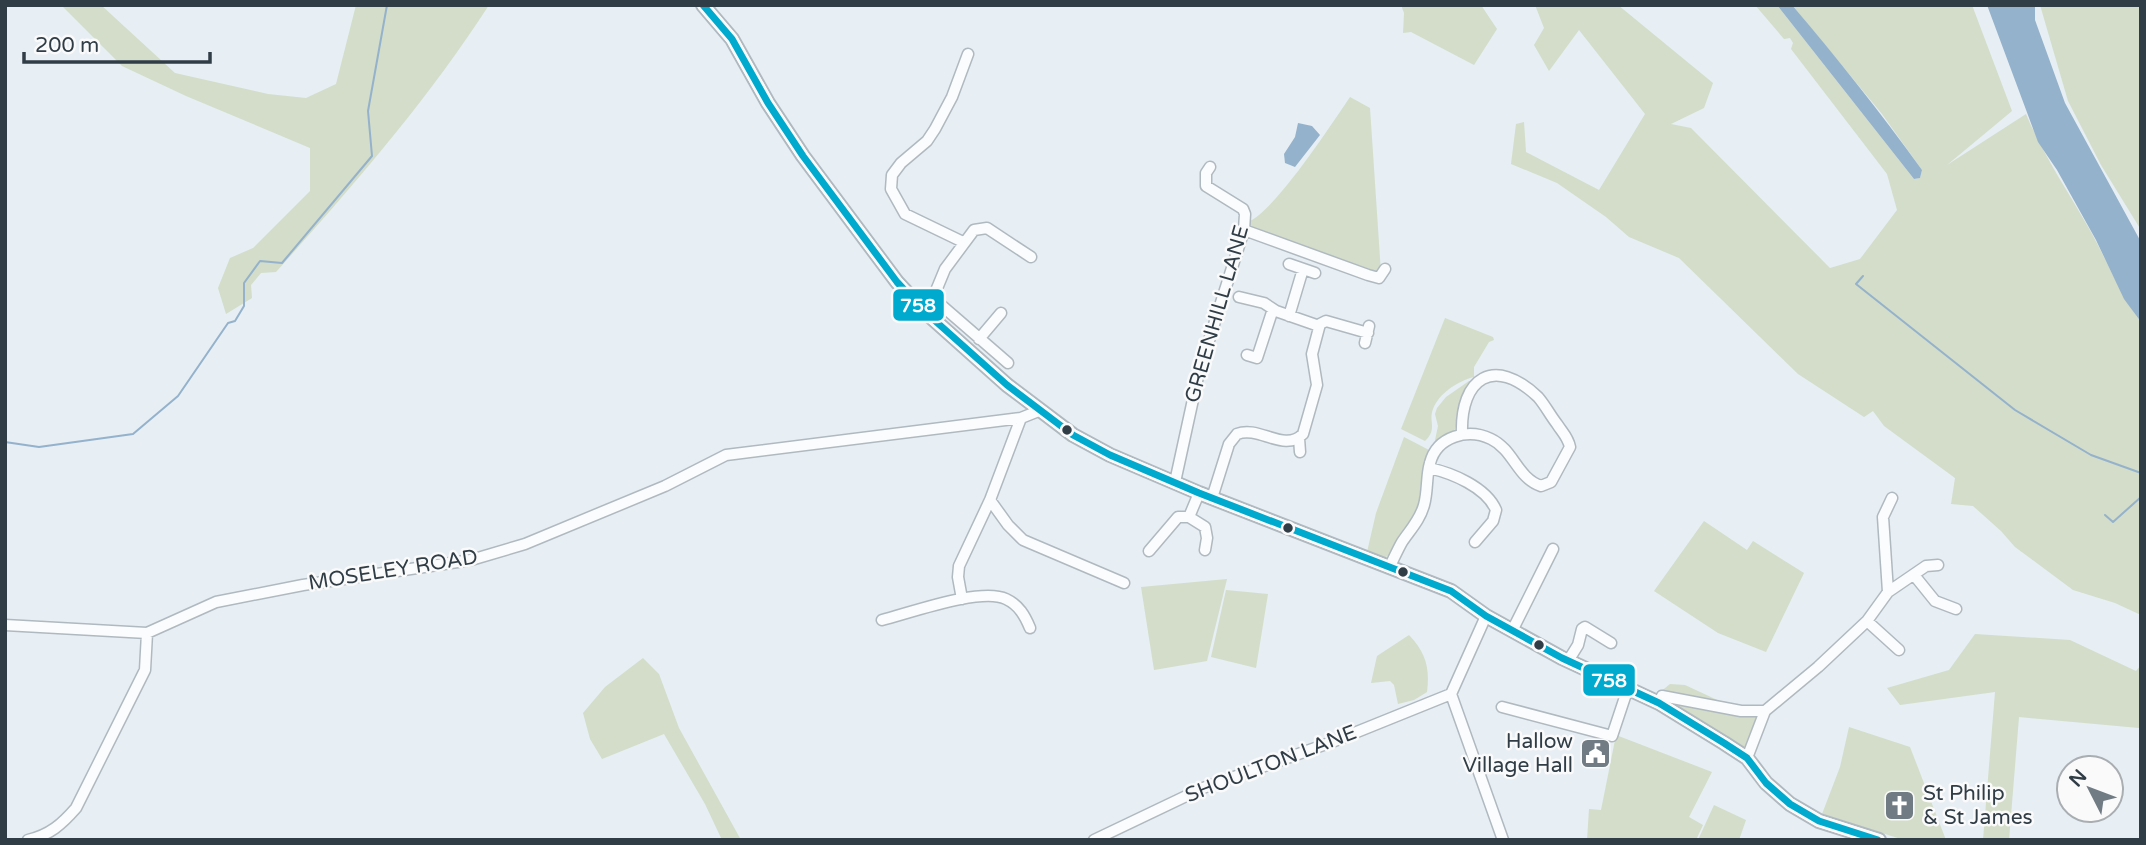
<svg xmlns="http://www.w3.org/2000/svg" width="2146" height="845" font-family="'Varela Round',sans-serif">
	<style>
		.green { fill: #d3ddc9 }
		.water { fill: #94b2cb }
		.lines { fill: none; stroke-linecap: round; stroke-linejoin: round }
		.stream { stroke: #94b2cb; stroke-width: 2 }
		.minor-casing { stroke: #b0b9c0; stroke-width: 13 }
		.major-casing { stroke: #b0b9c0; stroke-width: 16 }
		.minor { stroke: #fbfcfd; stroke-width: 10 }
		.major { stroke: #fbfcfd; stroke-width: 12 }
		.bus-1-casing { stroke: #fafafa; stroke-width: 12 }
		.bus-1 { stroke: #00a9ce; stroke-width: 7 }
		.bus-dot { fill: #303d47; stroke: #fafafa; stroke-width: 2.5 }
		.labels { text-anchor: middle; dominant-baseline: central; stroke-width: 5; stroke-linejoin: round; paint-order: stroke }
		.street-label { font-size: 21px; fill: #303d47; stroke: #fafafa }
		.poi-label { font-size: 21px; fill: #303d47; stroke: #fafafa; text-anchor: end }
		.line-badge { stroke: #fafafa; stroke-width: 2.5 }
		.badge-label { font-size: 19px; text-anchor: middle; font-weight: bold; fill: #fff }
	</style>
	<rect width="100%" height="100%" fill="#e7eef4"/>
	<path class="green" d="M 61,5 L 101,5 L 175,73 L 268,94 L 306,98 L 336,84 L 356,5 L 489,5 C 427,101 352,187 276,272 L 261,273 L 251,285 L 252,298 L 226,314 L 218,288 L 230,258 L 253,248 L 310,191 L 310,148 L 186,96 L 122,66 Z
		M 1401,5 L 1481,5 L 1497,29 L 1474,65 L 1411,32 L 1403,33 L 1404,13 Z
		M 1535,5 L 1618,5 L 1713,83 L 1704,108 L 1671,124 L 1691,128 L 1830,268 L 1860,259 L 1897,210 L 1887,174 L 1791,49 L 1793,43 L 1790,38 L 1784,39 L 1755,5 L 1777,5 L 1914,179 L 1920,178 L 1922,170 L 1882,114 L 1792,5 L 1972,5 L 2012,111 L 1947,165 L 2026,114 C 2043,155 2069,193 2091,232 C 2108,263 2120,294 2141,322 L 2141,615 L 2115,603 L 2073,590 L 2015,547 L 2001,531 L 1973,506 L 1951,504 L 1955,478 L 1884,426 L 1873,411 L 1864,417 L 1798,374 L 1679,258 L 1629,237 L 1606,217 L 1557,183 L 1511,164 L 1516,124 L 1524,122 L 1526,152 L 1599,190 L 1645,114 L 1579,30 L 1549,71 L 1534,45 L 1544,28 Z
		M 2040,5 L 2141,5 L 2141,230 L 2101,165 L 2068,101 Z
		M 1350,97 L 1370,108 L 1381,273 L 1252,229 L 1248,222 C 1275,211 1331,125 1350,97 Z
		M 1445,318 L 1493,337 L 1494,340 L 1489,342 L 1474,367 L 1474,377 C 1458,381 1439,393 1433,409 C 1428,422 1438,428 1425,441 L 1401,429 Z
		M 1469,381 L 1474,381 C 1456,397 1463,420 1453,432 C 1447,438 1440,438 1434,445 L 1438,426 L 1435,414 L 1437,408 L 1446,397 Z
		M 1404,437 L 1429,450 L 1424,462 L 1419,499 L 1420,503 L 1391,555 L 1383,558 L 1367,552 L 1376,513 Z
		M 1704,521 L 1747,550 L 1753,541 L 1804,573 L 1766,652 L 1718,633 L 1654,591 Z
		M 1227,579 L 1207,661 L 1154,670 L 1141,587 Z
		M 1226,590 L 1268,594 L 1256,668 L 1211,657 Z
		M 1975,634 L 2070,640 L 2136,671 L 2141,665 L 2141,727 L 2139,728 L 2019,717 L 2009,840 L 1983,840 L 1995,692 L 1900,705 L 1887,688 L 1949,670 Z
		M 1409,635 C 1426,653 1430,668 1427,692 L 1414,700 L 1398,704 L 1394,685 L 1390,681 L 1371,683 L 1377,656 Z
		M 643,658 L 659,674 L 679,728 L 741,840 L 722,840 L 705,804 L 664,734 L 602,759 L 590,739 L 583,713 L 605,687 Z
		M 1670,684 L 1685,685 L 1741,711 L 1765,711 L 1746,752 C 1720,728 1682,720 1659,693 Z
		M 1849,727 L 1910,747 L 1946,840 L 1904,840 L 1822,814 L 1840,767 Z
		M 1616,735 L 1712,772 L 1689,817 L 1703,825 L 1696,840 L 1587,840 L 1589,809 L 1601,810 Z
		M 1714,805 L 1746,820 L 1739,840 L 1698,840 Z"/>
	<path class="water" d="M 1777,5 L 1792,5 C 1838,59 1881,113 1922,170 L 1920,178 L 1914,179 Z
		M 1987,5 L 2035,5 L 2035,20 L 2065,103 L 2141,242 L 2141,322 L 2124,299 L 2096,240 L 2057,170 L 2038,142 Z
		M 1298,123 L 1312,126 L 1320,135 L 1295,167 L 1285,163 L 1284,154 L 1295,137 Z"/>
	<g class="lines">
		<path class="stream" d="M 1863,276 L 1856,284 L 2015,410 L 2091,455 L 2141,473
			M 5,442 L 39,447 L 133,434 L 178,396 L 228,323 L 235,321 L 244,306 L 244,283 L 260,261 L 282,263 L 372,156 L 368,111 L 387,5
			M 2105,515 L 2113,522 L 2141,497"/>
		<defs>
			<path id="minor" d="M 1244,230 L 1368,275 L 1379,278 L 1385,269
				M 963,242 L 905,214 L 891,189 L 892,175 L 901,163 L 927,141 L 935,129 L 952,97 L 968,54
				M 1289,264 L 1315,273
				M 1239,297 L 1264,303 L 1276,311 L 1319,326
				M 933,298 L 945,269 L 974,230 L 987,228 L 1031,257
				M 923,310 L 933,298 L 1008,363
				M 1289,316 L 1303,269
				M 979,339 L 1001,313
				M 1365,343 L 1369,326
				M 1247,355 L 1257,358 L 1273,309
				M 1021,418 L 990,500 L 1008,525 L 1023,540 L 1124,583
				M 1299,438 L 1300,452
				M 1429,468 C 1452,473 1486,487 1496,510 L 1493,521 L 1475,542
				M 1175,482 L 1199,372 L 1244,230 L 1245,214 L 1243,209 L 1206,186 L 1206,173 L 1210,167
				M 1212,498 L 1229,444 L 1237,434 C 1259,425 1284,453 1303,434 L 1317,385 L 1312,354 L 1320,324 L 1326,321 L 1368,333
				M 1189,517 L 1205,527 L 1207,538 L 1205,550
				M 1149,551 L 1178,517 L 1189,517 L 1199,493
				M 1390,566 C 1394,558 1398,549 1402,542 C 1410,530 1420,520 1424,505 C 1428,491 1426,476 1430,463 C 1437,436 1468,428 1491,439 C 1514,450 1517,478 1541,486 L 1551,482 L 1570,447 C 1568,437 1562,432 1557,424 C 1550,415 1545,405 1538,397 C 1494,355 1460,378 1462,434
				M 1914,575 L 1935,601 L 1956,609
				M 1888,592 L 1926,566 L 1938,565
				M 962,599 L 958,577 L 959,566 L 990,500
				M 1486,616 L 1451,694 L 1503,840
				M 882,620 C 910,613 981,587 1006,599 C 1019,605 1025,616 1030,628
				M 1867,621 L 1899,650
				M 5,625 L 147,633 L 216,602 L 303,585 L 471,560 L 525,544 L 665,486 L 726,455 L 1021,418 L 1041,410
				M 1512,631 L 1553,549
				M 1568,661 L 1578,645 L 1582,629 L 1585,627 L 1611,643
				M 1659,703 L 1662,696 L 1741,711 L 1765,711
				M 1502,707 L 1612,736 L 1628,688
				M 1747,758 L 1765,711 L 1818,667 L 1867,621 L 1888,592 L 1883,517 L 1892,498
				M 28,840 C 50,835 62,824 76,808 L 145,670 L 147,633
				M 1094,840 L 1203,788 L 1332,742 L 1451,694"/>
			<path id="major" d="M 703,5 L 732,39 L 768,103 L 803,156 L 897,282 L 923,310 L 1007,385 L 1073,435 L 1110,455 L 1199,493 L 1451,591 L 1486,616 L 1562,658 L 1659,703 L 1724,743 L 1747,758 L 1766,783 L 1790,804 L 1819,821 L 1879,840"/>
		</defs>
		<use href="#minor" class="minor-casing"/>
		<use href="#major" class="major-casing"/>
		<use href="#minor" class="minor"/>
		<use href="#major" class="major"/>
		<defs>
			<path id="bus-1" d="M 703,5 L 732,39 L 768,103 L 803,156 L 897,282 L 923,310 L 1007,385 L 1073,435 L 1110,455 L 1199,493 L 1451,591 L 1486,616 L 1562,658 L 1659,703 L 1724,743 L 1747,758 L 1766,783 L 1790,804 L 1819,821 L 1878,840"/>
		</defs>
		<use href="#bus-1" class="bus-1-casing"/>
		<use href="#bus-1" class="bus-1"/>
	</g>
	<defs>
		<symbol id="civic-square" viewBox="-11 -11 22 22"><rect x="-9" y="-9" width="18" height="18" rx="4" fill="#707b84" stroke="#fafafa"/><path d="M-.6-6.5H3V-4.5H.6V-3L4-1V1h2V6H-6V1h2V-1L-.6-3ZM-1.2 2.5V6h2.4V2.5Z" fill="#fff"/></symbol>
		<symbol id="church-square" viewBox="-11 -11 22 22"><rect x="-9" y="-9" width="18" height="18" rx="4" fill="#707b84" stroke="#fafafa"/><path d="M-1.2-6h2.4v3.5h3.3v2.4h-3.3V6h-2.4V-.1h-3.3v-2.4h3.3Z" fill="#fff"/></symbol>
	</defs>
	<g fill-rule="evenodd">
		<use href="#civic-square" x="1578" y="736" width="35" height="35"/>
		<use href="#church-square" x="1882" y="788" width="35" height="35"/>
	</g>
	<g class="bus-dot">
		<circle cx="1067" cy="430" r="6"/>
		<circle cx="1288" cy="528" r="6"/>
		<circle cx="1403" cy="572" r="6"/>
		<circle cx="1539" cy="645" r="6"/>
	</g>
	<g class="labels">
		<g class="street-label">
			<text transform="translate(1217 314) rotate(-74)">GREENHILL LANE</text>
			<text transform="translate(393 570) rotate(-9)">MOSELEY ROAD</text>
			<text transform="translate(1271 764) rotate(-21)">SHOULTON LANE</text>
		</g>
		<g class="poi-label">
			<text x="1573" y="741">Hallow<tspan x="1573" dy="24">Village Hall</tspan></text>
			<text x="1923" y="793" text-anchor="start">St Philip<tspan x="1923" dy="24">&amp; St James</tspan></text>
		</g>
	</g>
	<g class="line-badge">
		<rect x="892" y="288" width="53" height="34" rx="7" fill="#00a9ce"/>
		<rect x="1582" y="663" width="54" height="34" rx="7" fill="#00a9ce"/>
	</g>
	<g class="badge-label">
		<text x="918" y="312">758</text>
		<text x="1609" y="687">758</text>
	</g>
	<rect width="2146" height="845" fill="none" stroke="#303d47" stroke-width="14"/>
	<g transform="translate(2090 789) rotate(312)"><circle r="33" fill="#fafafa" stroke="#a9aeb2" stroke-width="2"/>
	<path d="M0-5L12 26L0 18L-12 26Z" fill="#707b84"/>
	<text y="-10" font-size="19" font-weight="bold" text-anchor="middle" fill="#303d47">N</text>
	</g>
	<path d="M24 52v10h186v-10" fill="none" stroke="#303d47" stroke-width="3.5"/>
	<text x="35" y="52" font-size="21" fill="#303d47" stroke="#fafafa" stroke-width="5" paint-order="stroke">200 m</text>
</svg>
